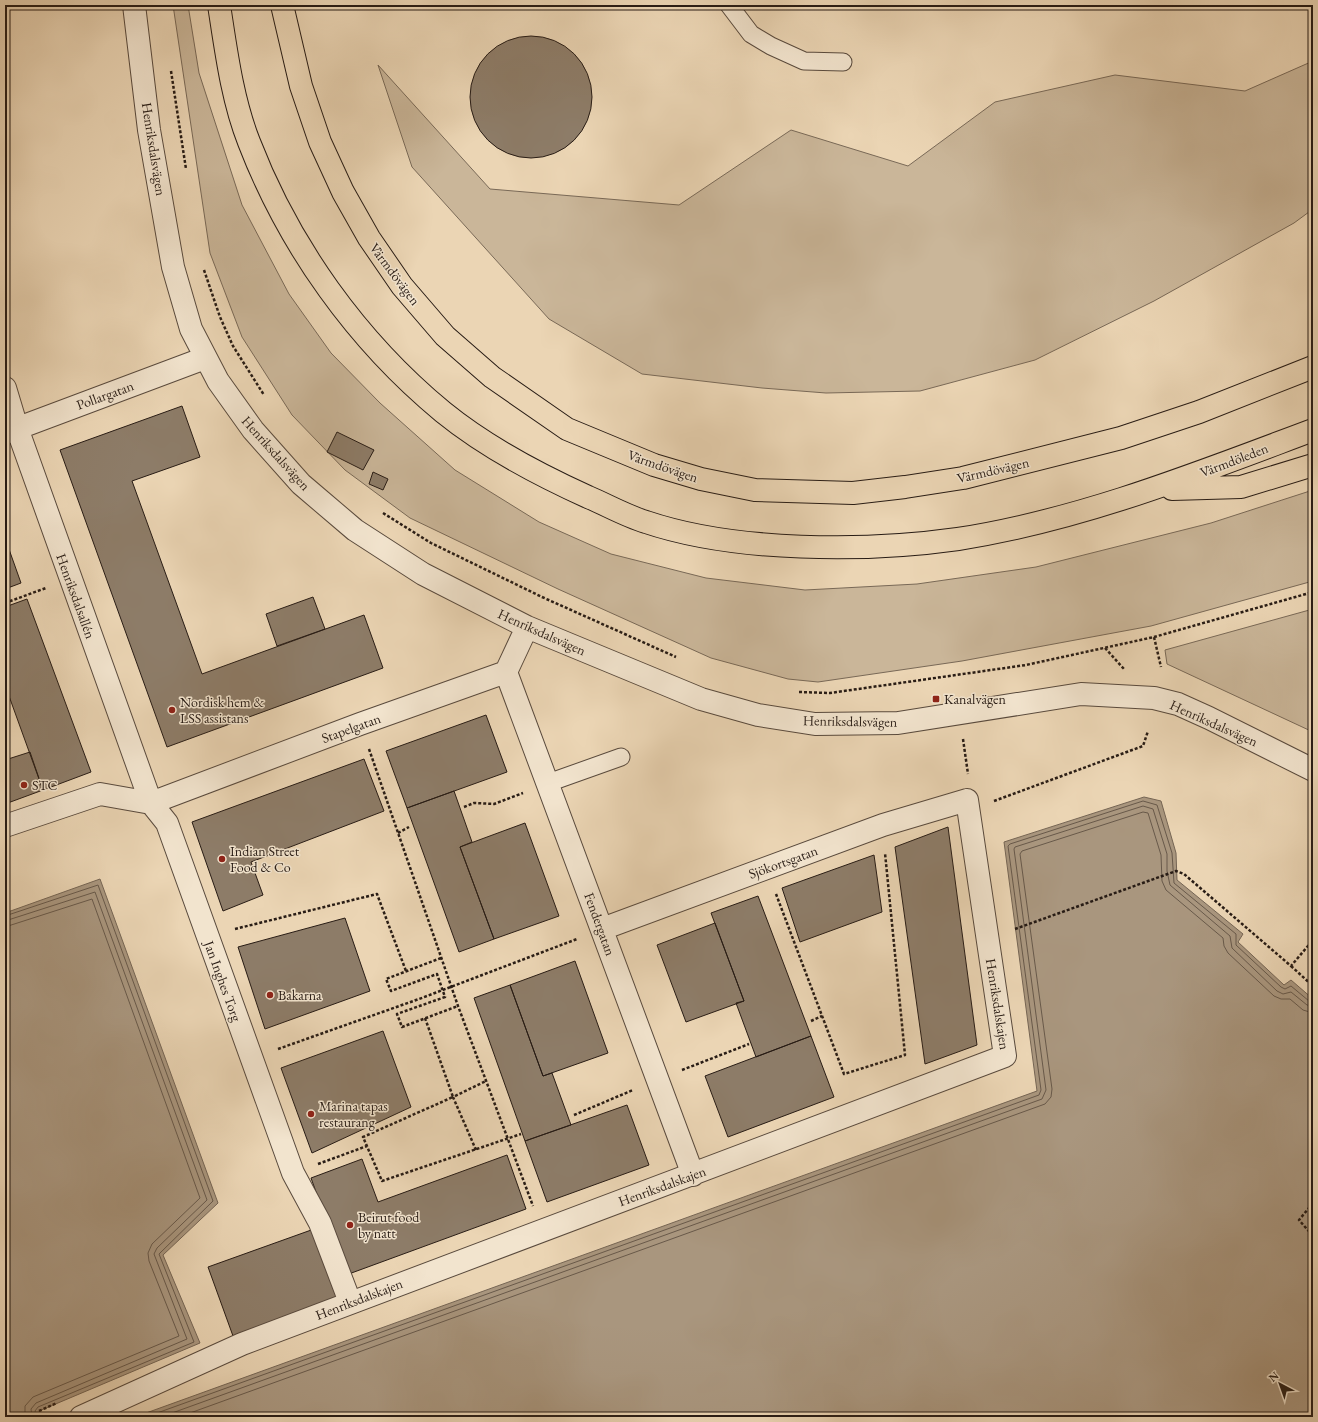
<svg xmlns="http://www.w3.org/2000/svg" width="1318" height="1422" font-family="'EB Garamond',serif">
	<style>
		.green { fill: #cab699; stroke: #796957 }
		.water { fill: #a9967e; stroke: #756554 }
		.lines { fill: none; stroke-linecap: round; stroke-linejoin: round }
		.shore { stroke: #68594a; stroke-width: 1 }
		.building { fill: #8d7c68; stroke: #281c15 }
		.lane-casing { stroke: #594a3d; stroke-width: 19 }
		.street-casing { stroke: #594a3d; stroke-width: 24 }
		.primary-casing { stroke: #281c15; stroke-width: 24 }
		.path { stroke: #281c15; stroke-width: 2.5; stroke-dasharray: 3 2; stroke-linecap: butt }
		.lane { stroke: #f2e4ce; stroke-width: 17 }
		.street { stroke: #f2e4ce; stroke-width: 22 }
		.primary { stroke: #ebd5b4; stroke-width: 22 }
		.poi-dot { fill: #8f2418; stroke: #f2e4ce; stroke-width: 1.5 }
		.labels { text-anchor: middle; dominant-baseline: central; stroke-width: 3; stroke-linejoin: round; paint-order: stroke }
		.street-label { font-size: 14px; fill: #281c15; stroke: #f2e4ce }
		.poi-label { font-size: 14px; fill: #281c15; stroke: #f2e4ce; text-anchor: start }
	</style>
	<rect width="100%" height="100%" fill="#ebd5b4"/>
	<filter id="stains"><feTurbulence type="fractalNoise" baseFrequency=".005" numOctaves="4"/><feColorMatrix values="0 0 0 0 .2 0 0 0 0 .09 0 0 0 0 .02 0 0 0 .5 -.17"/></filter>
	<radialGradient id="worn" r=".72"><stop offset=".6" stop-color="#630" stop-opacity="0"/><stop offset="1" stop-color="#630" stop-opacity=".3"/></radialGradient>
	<path class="green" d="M 173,5 L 188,5 L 199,73 L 242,205 L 289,294 L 331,353 L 380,403 L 455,470 L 539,522 L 611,554 L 706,578 L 805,590 L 917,584 L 1036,567 L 1211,523 L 1313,490 L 1313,581 L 1151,626 L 962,661 L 818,682 L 788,679 L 711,658 L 558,589 L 410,518 L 345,470 L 292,415 L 242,337 L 210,253 Z
		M 1313,61 L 1313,209 L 1294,223 L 1154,301 L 1035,360 L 920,391 L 826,393 L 762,388 L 642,374 L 549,319 L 412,167 L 378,65 L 490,189 L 679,205 L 791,130 L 908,166 L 995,102 L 1115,75 L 1245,91 Z
		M 1313,609 L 1313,732 L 1167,664 L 1165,650 Z"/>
	<path class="water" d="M 1144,797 L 1161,801 L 1176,853 L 1177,880 L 1243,934 L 1238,942 L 1284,985 L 1291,980 L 1313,999 L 1313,1417 L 135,1417 L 1037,1091 L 1004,842 Z
		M 100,879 L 218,1203 L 163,1255 L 200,1343 L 39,1411 L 41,1417 L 5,1417 L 5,913 Z"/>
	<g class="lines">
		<path class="shore" d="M 5,916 L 98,885 L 213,1201 L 159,1254 L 194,1342 L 38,1407 L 35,1411 L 37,1417
			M 5,921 L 95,892 L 207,1200 L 157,1248 L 154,1254 L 187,1339 L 36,1403 L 31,1409 L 32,1417
			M 5,927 L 92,899 L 200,1198 L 152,1244 L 148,1253 L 149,1261 L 179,1336 L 33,1397 L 25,1406 L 25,1417
			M 146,1417 L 1039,1095 L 1041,1090 L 1008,846 L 1010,844 L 1143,801 L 1157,805 L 1172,853 L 1174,883 L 1236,934 L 1236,945 L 1281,987 L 1285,989 L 1291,986 L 1309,1001 L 1313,1002
			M 161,1417 L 1042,1099 L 1046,1090 L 1014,849 L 1015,847 L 1143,806 L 1153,809 L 1167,854 L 1167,871 L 1170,885 L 1230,936 L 1232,948 L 1277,991 L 1283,994 L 1291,992 L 1307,1005 L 1313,1007
			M 179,1417 L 1045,1104 L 1051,1097 L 1052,1089 L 1020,854 L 1022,851 L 1143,812 L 1148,813 L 1161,855 L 1162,881 L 1166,890 L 1223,938 L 1224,946 L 1228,953 L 1274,996 L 1281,999 L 1290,999 L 1303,1010 L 1313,1013"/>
	</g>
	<path class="building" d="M470 97a61 61 0 1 1 122 0a61 61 0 1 1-122 0Z
		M 182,406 L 200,457 L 132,481 L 202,674 L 364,615 L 383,668 L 167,747 L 60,450 Z
		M 337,432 L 374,450 L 363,470 L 327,452 Z
		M 373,472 L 388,479 L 383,490 L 369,484 Z
		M 5,538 L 21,583 L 5,589 Z
		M 313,597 L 325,629 L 277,646 L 266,614 Z
		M 27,599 L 91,772 L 43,790 L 5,685 L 5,607 Z
		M 486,715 L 507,772 L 407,808 L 386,751 Z
		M 30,752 L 43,790 L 5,804 L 5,760 Z
		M 364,759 L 384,811 L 251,862 L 263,895 L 223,911 L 192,822 Z
		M 454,791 L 472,842 L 460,847 L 494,939 L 459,952 L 407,808 Z
		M 525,823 L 559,916 L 494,939 L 460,847 Z
		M 948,827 L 977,1045 L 925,1064 L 895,847 Z
		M 874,855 L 882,912 L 800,942 L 782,888 Z
		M 758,896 L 811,1036 L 756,1057 L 736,1003 L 744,1001 L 711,913 Z
		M 345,918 L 370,991 L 265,1029 L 238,947 Z
		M 715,923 L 744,1001 L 686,1022 L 657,945 Z
		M 575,961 L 608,1053 L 543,1076 L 510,985 Z
		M 510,985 L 543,1076 L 552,1073 L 571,1125 L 525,1141 L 474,998 Z
		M 383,1031 L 411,1107 L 312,1153 L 281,1068 Z
		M 811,1036 L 834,1097 L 728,1137 L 705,1076 Z
		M 627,1105 L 649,1165 L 547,1202 L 525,1141 Z
		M 507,1155 L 526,1209 L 346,1275 L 311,1178 L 362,1159 L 378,1202 Z
		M 314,1229 L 339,1298 L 233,1336 L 208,1267 Z"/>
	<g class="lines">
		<defs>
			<path id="lane" d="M 729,5 L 751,34 L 771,46 L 804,61 L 843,62
				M 548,783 L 621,757"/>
			<path id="street" d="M 134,5 L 149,130 L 173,267 L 191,329 L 218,381 L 253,430 L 301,484 L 355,530 L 423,574 L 527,627 L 701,699 L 758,715 L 815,724 L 898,723 L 1081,694 L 1154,698 L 1178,704 L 1209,718 L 1313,770
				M 5,388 L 17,428 L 151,803 L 360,724 L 506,672 L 527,627
				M 5,433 L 205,358
				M 506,672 L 693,1175
				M 5,826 L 100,794 L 151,803 L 167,823 L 293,1173 L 320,1223 L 350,1302
				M 81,1417 L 242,1344 L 1005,1056 L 967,800 L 883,825 L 602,929"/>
			<path id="primary" d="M 219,5 C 226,50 232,99 249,142 C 289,246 357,341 443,412 C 486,447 537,474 588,497 C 607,505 626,516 646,522 C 735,552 866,552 958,539 C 1081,520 1198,473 1313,430
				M 282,5 L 301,86 L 320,142 L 343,192 L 369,238 L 402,286 L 445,336 L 492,377 L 567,429 L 654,465 L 701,479 L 755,490 L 853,493 L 905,487 L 963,478 L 1121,438 L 1199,412 L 1313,367
				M 1172,489 L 1241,487 L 1313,465"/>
		</defs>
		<use href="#lane" class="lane-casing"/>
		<use href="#street" class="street-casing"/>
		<use href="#primary" class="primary-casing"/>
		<path class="path" d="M 171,71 L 186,169
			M 204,270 L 220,317 L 233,346 L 264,395
			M 383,513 L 431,543 L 542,597 L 676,657
			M 5,603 L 46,588
			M 1154,637 L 1161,667
			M 1105,648 L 1124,669
			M 799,692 L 830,693 L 1026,665 L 1154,637 L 1313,592
			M 963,739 L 968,774
			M 369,749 L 458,1006 L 533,1206
			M 994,801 L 1143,746 L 1148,731
			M 464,807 L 474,803 L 494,804 L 523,793
			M 398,833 L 409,827
			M 776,894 L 844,1074 L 905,1055 L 885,853
			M 235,929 L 377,894 L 406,971
			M 1015,929 L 1176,871 L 1184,874 L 1291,966 L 1313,940
			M 441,958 L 386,979 L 391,991 L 437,974 L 445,997 L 397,1014 L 402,1027 L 458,1006
			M 1291,966 L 1313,986
			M 425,1018 L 453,1097 L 363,1137 L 382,1181 L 521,1134
			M 811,1021 L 822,1016
			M 278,1049 L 419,999 L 577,939
			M 682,1070 L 749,1044
			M 574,1115 L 633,1090
			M 476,1150 L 453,1097 L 486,1081
			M 318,1164 L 367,1146
			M 1313,1203 L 1299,1220 L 1313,1236
			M 39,1411 L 57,1403"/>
		<use href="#lane" class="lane"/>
		<use href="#street" class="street"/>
		<use href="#primary" class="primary"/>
	</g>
	<g class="poi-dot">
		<rect x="932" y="695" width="8" height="8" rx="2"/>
		<circle cx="172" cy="710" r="4"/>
		<circle cx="24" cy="785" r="4"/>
		<circle cx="222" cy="859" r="4"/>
		<circle cx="270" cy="995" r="4"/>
		<circle cx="311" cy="1114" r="4"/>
		<circle cx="350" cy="1225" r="4"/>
	</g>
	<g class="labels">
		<g class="street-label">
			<text transform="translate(154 149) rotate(81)">Henriksdalsvägen</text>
			<text transform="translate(395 274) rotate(53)">Värmdövägen</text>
			<text transform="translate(105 395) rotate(-20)">Pollargatan</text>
			<text transform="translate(276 453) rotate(48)">Henriksdalsvägen</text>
			<text transform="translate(1234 460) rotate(-21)">Värmdöleden</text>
			<text transform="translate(663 466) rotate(19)">Värmdövägen</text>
			<text transform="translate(993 470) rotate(-13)">Värmdövägen</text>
			<text transform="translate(76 596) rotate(70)">Henriksdalsallén</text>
			<text transform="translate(542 632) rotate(24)">Henriksdalsvägen</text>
			<text transform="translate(850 721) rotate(1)">Henriksdalsvägen</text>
			<text transform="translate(1214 723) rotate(24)">Henriksdalsvägen</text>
			<text transform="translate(351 728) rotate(-20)">Stapelgatan</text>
			<text transform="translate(783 862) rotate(-20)">Sjökortsgatan</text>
			<text transform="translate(600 924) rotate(70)">Fendergatan</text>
			<text transform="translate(223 981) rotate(70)">Jan Inghes Torg</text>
			<text transform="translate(998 1004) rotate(81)">Henriksdalskajen</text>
			<text transform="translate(662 1186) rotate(-20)">Henriksdalskajen</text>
			<text transform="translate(359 1299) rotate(-21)">Henriksdalskajen</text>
		</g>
		<g class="poi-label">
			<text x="944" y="699">Kanalvägen</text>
			<text x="180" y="702">Nordisk hem &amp;<tspan x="180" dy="16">LSS assistans</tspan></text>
			<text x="32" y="785">STC</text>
			<text x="230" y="851">Indian Street<tspan x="230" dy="16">Food &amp; Co</tspan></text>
			<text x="278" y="995">Bakarna</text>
			<text x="319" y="1106">Marina tapas<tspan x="319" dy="16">restaurang</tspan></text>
			<text x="358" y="1217">Beirut food<tspan x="358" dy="16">by natt</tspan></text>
		</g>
	</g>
	<rect width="1318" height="1422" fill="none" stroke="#ebd5b4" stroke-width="20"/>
	<rect x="6" y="6" width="1306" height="1410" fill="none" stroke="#281c15" stroke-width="2"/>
	<rect x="10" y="10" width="1298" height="1402" fill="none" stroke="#281c15"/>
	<g transform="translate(1280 1384) rotate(319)" stroke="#f2e4ce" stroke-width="3" paint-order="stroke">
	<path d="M0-3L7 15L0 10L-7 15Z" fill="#281c15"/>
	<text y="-6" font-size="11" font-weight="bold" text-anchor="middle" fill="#281c15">N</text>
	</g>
	<rect width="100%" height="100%" filter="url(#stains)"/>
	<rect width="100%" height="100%" fill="url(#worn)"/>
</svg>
